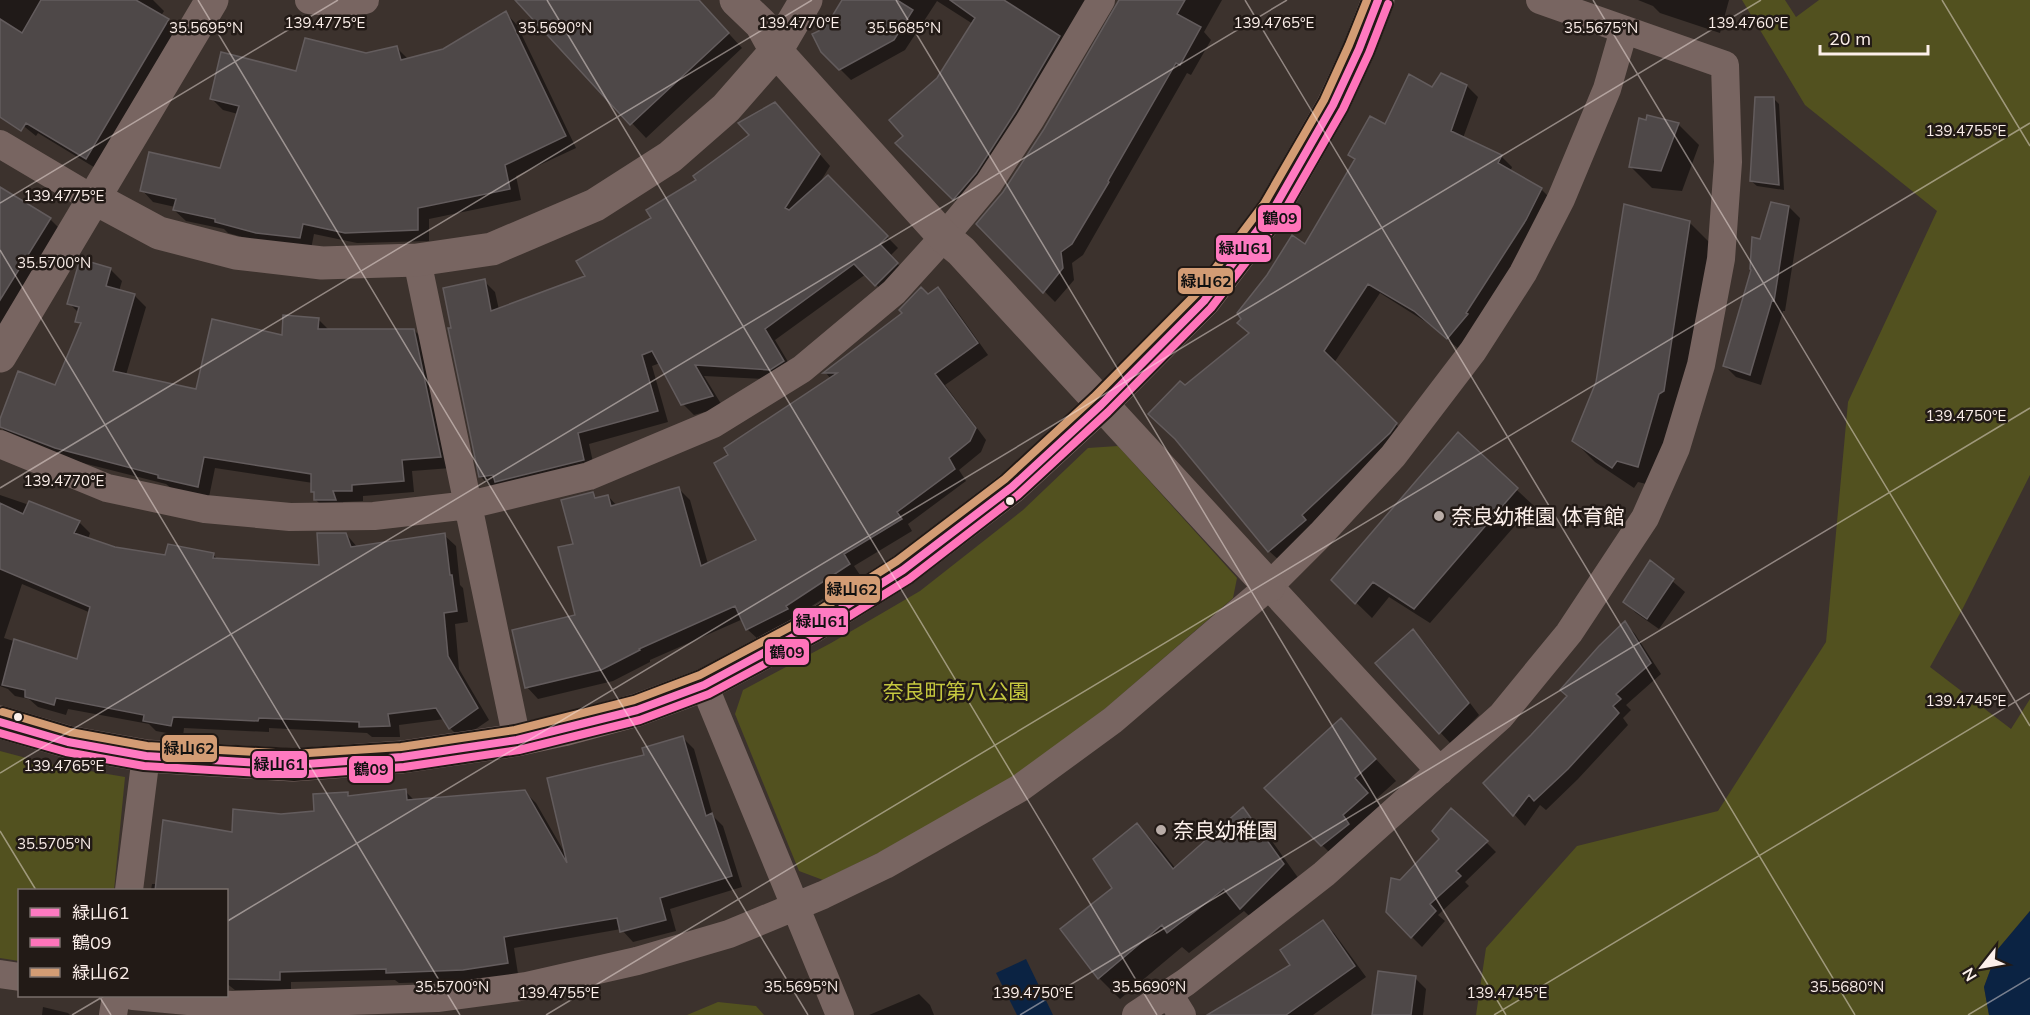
<svg xmlns="http://www.w3.org/2000/svg" width="2030" height="1015" font-family="Mulish,'Noto Sans JP',sans-serif">
	<style>
		.green { fill: #52511f }
		.water { fill: #0b2343 }
		.shadow { fill: #0007; fill-rule: evenodd }
		.building { fill: #4e4848; stroke: #635c5d; stroke-width: 1.5 }
		.lines { fill: none; stroke-linecap: round; stroke-linejoin: round }
		.minor { stroke: #786561; stroke-width: 28 }
		.tertiary { stroke: #786561; stroke-width: 33 }
		.bus-1-casing { stroke: #221a16; stroke-width: 12 }
		.bus-2-casing { stroke: #221a16; stroke-width: 12 }
		.bus-3-casing { stroke: #221a16; stroke-width: 12 }
		.bus-1 { stroke: #fe7ac1; stroke-width: 8 }
		.bus-2 { stroke: #ff74ba; stroke-width: 8 }
		.bus-3 { stroke: #d39c74; stroke-width: 8 }
		.ticks { fill: none; stroke: #fcefea; stroke-width: 1.5; stroke-opacity: 0.45 }
		.bus-dot { fill: #fcefea; stroke: #221a16; stroke-width: 2 }
		.poi-dot { fill: #b9ada8; stroke: #221a16; stroke-width: 2 }
		.labels { text-anchor: middle; dominant-baseline: central; stroke-width: 5; stroke-linejoin: round; paint-order: stroke }
		.poi-label { font-size: 21px; fill: #fcefea; stroke: #221a16; text-anchor: start }
		.park-label { font-size: 21px; fill: #c5c83f; stroke: #221a16 }
		.ticks-label { font-size: 15px; text-anchor: middle; fill: #fcefea; stroke: #221a16; stroke-width: 5; stroke-linejoin: round; paint-order: stroke }
		.line-badge { stroke: #221a16; stroke-width: 2 }
		.pale-badge-label { font-size: 16px; text-anchor: middle; font-weight: bold; fill: #111 }
	</style>
	<rect width="100%" height="100%" fill="#3c322d"/>
	<path class="green" d="M 1742,0 L 1785,0 L 1796,17 L 1819,0 L 2030,0 L 2030,475 L 1963,608 L 1930,667 L 2011,729 L 2030,699 L 2030,911 L 1998,949 L 1984,987 L 1989,1015 L 1476,1015 L 1486,948 L 1577,846 L 1718,811 L 1826,642 L 1848,402 L 1937,211 L 1805,105 Z
		M 1118,446 L 1237,578 L 1233,598 L 1106,708 L 1018,776 L 880,852 L 823,880 L 799,871 L 735,714 L 743,690 L 831,643 L 920,591 L 1023,510 L 1088,448 Z
		M 0,751 L 49,764 L 125,777 L 114,890 L 20,890 L 19,961 L 0,958 Z
		M 718,1002 L 756,1006 L 764,1015 L 687,1015 Z"/>
	<path class="water" d="M 2030,911 L 2030,1015 L 1989,1015 L 1984,987 L 1998,949 Z
		M 1026,959 L 1053,1015 L 1017,1015 L 996,973 Z"/>
	<path class="shadow" d="M 0,0 L 153,0 L 164,11 L 161,16 L 179,32 L 97,169 L 38,133 L 36,136 L 0,107 Z
		M 517,0 L 698,0 L 742,48 L 646,138 Z
		M 844,0 L 1100,0 L 965,210 L 897,143 L 906,136 L 938,79 L 973,24 L 937,1 L 905,50 L 851,80 L 822,51 L 836,24 Z
		M 1119,0 L 1222,0 L 1204,32 L 1211,40 L 1191,75 L 1187,73 L 1083,255 L 1072,263 L 1074,280 L 1055,302 L 978,224 L 1004,193 L 1045,129 Z
		M 1638,0 L 1729,0 L 1720,33 L 1660,13 L 1653,6 Z
		M 506,13 L 517,25 L 576,148 L 516,176 L 521,200 L 429,219 L 429,241 L 357,243 L 314,234 L 311,249 L 268,244 L 228,233 L 224,229 L 186,221 L 174,210 L 175,207 L 153,202 L 142,190 L 221,170 L 238,114 L 223,110 L 212,99 L 396,47 L 409,60 L 443,51 Z
		M 1441,75 L 1467,86 L 1478,97 L 1463,138 L 1501,156 L 1512,167 L 1510,172 L 1541,189 L 1552,200 L 1537,231 L 1459,349 L 1426,322 L 1380,293 L 1334,363 L 1407,435 L 1280,561 L 1269,551 L 1185,387 L 1250,334 L 1239,323 L 1306,246 L 1356,160 L 1350,154 L 1433,89 Z
		M 1773,98 L 1779,104 L 1784,190 L 1757,186 L 1751,181 Z
		M 786,115 L 830,166 L 819,184 L 839,188 L 898,248 L 890,256 L 908,275 L 887,296 L 866,274 L 775,340 L 794,372 L 781,380 L 704,376 L 723,407 L 694,415 L 683,404 L 660,363 L 652,366 L 668,422 L 589,444 L 595,471 L 492,488 L 481,477 L 484,281 L 495,292 L 499,310 L 587,277 L 698,181 Z
		M 1678,124 L 1699,145 L 1682,191 L 1652,188 L 1631,167 Z
		M 0,205 L 50,219 L 61,230 L 0,328 Z
		M 1789,207 L 1800,218 L 1785,311 L 1783,311 L 1761,385 L 1736,377 L 1725,366 L 1762,241 Z
		M 1689,222 L 1711,244 L 1685,412 L 1659,487 L 1638,482 L 1634,488 L 1595,462 L 1573,440 Z
		M 110,269 L 122,281 L 119,291 L 135,296 L 146,307 L 126,375 L 197,391 L 283,337 L 318,319 L 329,330 L 414,330 L 425,341 L 451,468 L 412,471 L 414,492 L 363,496 L 363,501 L 343,502 L 346,511 L 327,511 L 316,500 L 313,483 L 215,468 L 209,497 L 171,488 L 166,484 L 67,459 L 10,437 L 0,426 L 0,423 L 56,387 L 82,326 L 77,321 L 79,313 L 69,303 Z
		M 938,289 L 949,300 L 988,355 L 945,385 L 986,440 L 981,452 L 959,470 L 966,481 L 908,524 L 912,531 L 854,566 L 860,575 L 759,640 L 747,629 L 743,619 L 650,660 L 650,662 L 613,681 L 538,699 L 527,687 L 577,616 L 574,545 L 593,494 L 598,499 L 608,496 L 617,506 L 679,489 L 690,500 L 708,564 L 758,540 L 730,456 L 831,379 L 826,373 Z
		M 1463,440 L 1533,505 L 1430,623 L 1389,597 L 1372,618 L 1333,580 Z
		M 0,495 L 79,522 L 90,533 L 88,539 L 115,548 L 166,557 L 213,555 L 219,560 L 321,567 L 346,534 L 358,548 L 444,535 L 456,546 L 460,585 L 463,588 L 468,622 L 455,624 L 459,669 L 489,720 L 461,739 L 450,728 L 445,719 L 399,725 L 400,737 L 372,737 L 367,733 L 269,728 L 269,732 L 184,728 L 183,736 L 156,731 L 149,724 L 68,709 L 66,715 L 38,707 L 29,699 L 15,696 L 8,689 L 0,686 ZM 22,584 L 91,613 L 78,661 L 4,638 Z
		M 1650,562 L 1685,592 L 1659,629 L 1636,613 L 1625,602 Z
		M 1625,623 L 1635,634 L 1661,674 L 1626,705 L 1631,710 L 1623,718 L 1628,725 L 1578,779 L 1546,810 L 1540,805 L 1525,826 L 1485,783 L 1568,697 Z
		M 1412,631 L 1424,642 L 1479,715 L 1451,744 L 1382,669 Z
		M 1341,721 L 1396,781 L 1375,800 L 1388,815 L 1343,866 L 1322,845 Z
		M 683,738 L 694,749 L 713,816 L 723,826 L 742,887 L 670,909 L 676,931 L 633,942 L 621,929 L 514,948 L 518,974 L 475,981 L 399,983 L 395,980 L 291,982 L 291,990 L 235,990 L 226,983 L 226,890 L 151,890 L 152,884 L 157,884 L 233,834 L 281,815 L 316,813 L 348,794 L 351,797 L 405,791 L 415,801 L 525,792 L 536,803 L 566,855 L 646,756 Z
		M 1243,809 L 1264,830 L 1304,886 L 1263,929 L 1244,911 L 1189,953 L 1182,947 L 1120,999 L 1099,978 L 1114,889 L 1137,825 L 1158,846 L 1176,869 Z
		M 1486,842 L 1496,852 L 1465,882 L 1469,886 L 1438,915 L 1445,921 L 1422,947 L 1387,912 Z
		M 1323,922 L 1334,933 L 1366,977 L 1313,1015 L 1215,1015 L 1293,965 Z
		M 1415,978 L 1426,989 L 1423,1015 L 1374,1015 Z
		M 919,994 L 930,1005 L 934,1015 L 869,1015 Z
		M 43,1007 L 68,1013 L 70,1015 L 42,1015 Z"/>
	<path class="building" d="M 41,0 L 136,0 L 169,19 L 86,159 L 26,123 L 21,131 L 0,117 L 0,19 L 22,33 Z
		M 515,0 L 699,0 L 729,33 L 630,125 Z
		M 842,0 L 897,0 L 913,10 L 894,40 L 839,70 L 821,52 L 812,34 L 825,28 Z
		M 950,0 L 1004,0 L 1060,36 L 1016,111 L 976,173 L 953,200 L 895,143 L 903,136 L 889,120 L 937,78 L 975,18 Z
		M 1119,0 L 1185,0 L 1177,14 L 1201,27 L 1180,65 L 1176,63 L 1108,181 L 1109,182 L 1072,244 L 1061,252 L 1063,268 L 1043,293 L 976,224 L 1003,192 L 1044,129 Z
		M 506,11 L 566,136 L 505,165 L 510,189 L 418,208 L 418,230 L 345,233 L 303,224 L 300,238 L 256,233 L 215,222 L 215,219 L 173,210 L 176,199 L 140,191 L 149,152 L 220,168 L 239,106 L 210,99 L 221,52 L 296,71 L 305,38 L 366,53 L 397,46 L 401,60 L 443,49 Z
		M 1441,73 L 1467,85 L 1451,131 L 1502,155 L 1498,163 L 1542,188 L 1526,220 L 1466,313 L 1468,314 L 1447,339 L 1414,311 L 1368,284 L 1324,351 L 1397,423 L 1390,433 L 1302,515 L 1306,520 L 1268,552 L 1175,439 L 1148,414 L 1180,381 L 1185,385 L 1249,333 L 1237,323 L 1241,319 L 1237,313 L 1267,275 L 1292,235 L 1305,244 L 1355,159 L 1348,155 L 1370,116 L 1385,124 L 1409,74 L 1432,87 Z
		M 1755,97 L 1774,97 L 1779,185 L 1750,181 Z
		M 775,102 L 820,154 L 785,208 L 789,210 L 828,175 L 888,236 L 880,244 L 898,263 L 875,286 L 854,264 L 765,329 L 784,361 L 770,370 L 695,365 L 713,396 L 681,405 L 652,351 L 642,355 L 658,411 L 578,433 L 584,460 L 495,482 L 493,475 L 479,477 L 448,328 L 451,328 L 443,288 L 485,279 L 491,311 L 585,276 L 576,261 L 651,218 L 646,210 L 696,180 L 693,176 L 749,135 L 738,123 Z
		M 1647,115 L 1679,123 L 1661,171 L 1629,167 L 1639,118 L 1646,120 Z
		M 0,187 L 51,218 L 0,300 Z
		M 1771,202 L 1789,206 L 1774,301 L 1772,300 L 1750,375 L 1723,366 L 1751,270 L 1750,269 L 1752,237 L 1760,239 Z
		M 1624,204 L 1690,221 L 1664,391 L 1659,394 L 1638,467 L 1617,461 L 1612,468 L 1572,441 L 1596,382 Z
		M 80,259 L 111,268 L 106,286 L 135,294 L 113,371 L 196,389 L 212,319 L 282,335 L 283,315 L 319,318 L 318,329 L 414,329 L 441,457 L 402,460 L 404,481 L 352,485 L 352,491 L 333,491 L 336,500 L 314,500 L 314,492 L 311,492 L 311,474 L 204,457 L 198,487 L 158,478 L 158,475 L 55,448 L 0,427 L 0,419 L 18,371 L 55,385 L 81,323 L 75,322 L 79,307 L 67,304 Z
		M 921,287 L 928,294 L 938,287 L 978,343 L 935,374 L 976,428 L 970,441 L 949,458 L 955,469 L 897,512 L 902,519 L 844,554 L 850,564 L 786,606 L 788,609 L 746,630 L 735,606 L 639,649 L 640,650 L 601,670 L 525,688 L 512,630 L 575,615 L 558,547 L 573,544 L 561,500 L 593,492 L 595,498 L 608,495 L 611,506 L 679,487 L 701,566 L 756,540 L 714,463 L 728,455 L 724,448 L 837,373 L 823,373 L 902,313 L 899,310 Z
		M 1458,432 L 1518,488 L 1414,609 L 1373,582 L 1355,604 L 1331,580 Z
		M 29,501 L 80,521 L 74,533 L 115,547 L 165,555 L 168,544 L 214,553 L 213,558 L 319,565 L 317,533 L 346,533 L 351,547 L 445,533 L 450,575 L 452,575 L 457,611 L 444,613 L 448,656 L 478,708 L 449,729 L 436,708 L 388,714 L 390,726 L 359,727 L 359,722 L 259,718 L 258,721 L 173,717 L 171,726 L 143,721 L 144,715 L 56,698 L 54,705 L 25,697 L 25,690 L 2,685 L 14,639 L 77,659 L 90,607 L 0,569 L 0,503 L 23,514 Z
		M 1650,560 L 1674,579 L 1647,619 L 1623,602 Z
		M 1625,621 L 1651,663 L 1616,694 L 1621,699 L 1613,706 L 1619,713 L 1568,769 L 1534,801 L 1529,795 L 1513,816 L 1483,783 L 1531,735 L 1567,696 L 1560,690 L 1599,646 Z
		M 1413,629 L 1469,703 L 1439,734 L 1375,663 Z
		M 1341,718 L 1376,759 L 1355,778 L 1368,793 L 1343,815 L 1349,824 L 1321,846 L 1264,788 Z
		M 683,736 L 706,816 L 712,813 L 732,876 L 660,898 L 666,920 L 620,932 L 617,918 L 504,937 L 508,963 L 463,970 L 386,973 L 386,969 L 280,972 L 280,980 L 226,979 L 226,891 L 155,891 L 163,820 L 232,832 L 233,809 L 281,814 L 314,811 L 313,794 L 348,792 L 348,796 L 406,789 L 407,800 L 525,790 L 567,863 L 547,778 L 644,755 L 642,748 Z
		M 1243,807 L 1284,864 L 1240,909 L 1224,889 L 1167,933 L 1162,925 L 1098,979 L 1060,929 L 1112,888 L 1093,859 L 1137,823 L 1173,869 Z
		M 1451,808 L 1488,841 L 1456,871 L 1461,876 L 1430,904 L 1436,911 L 1411,938 L 1386,912 L 1391,878 L 1400,880 L 1439,839 L 1432,831 Z
		M 1323,920 L 1355,966 L 1286,1015 L 1207,1015 L 1290,965 L 1280,950 Z
		M 1378,971 L 1416,976 L 1411,1015 L 1372,1015 Z"/>
	<g class="lines">
		<path class="minor" d="M 309,0 L 342,3 L 365,0
			M 0,144 L 81,192 L 94,198
			M 417,260 L 517,740
			M 0,444 L 107,488 L 205,509 L 290,517 L 374,516 L 469,505 L 589,476 L 713,424 L 802,369 L 894,292 L 944,237 L 989,183 L 1030,120 L 1101,0
			M 1269,586 L 1440,771
			M 704,685 L 840,1015
			M 129,890 L 146,756
			M 0,974 L 20,977
			M 1169,994 L 1182,1015
			M 133,996 L 231,1005 L 437,998 L 527,986 L 637,961 L 729,934 L 823,895 L 885,865 L 1020,788 L 1113,720 L 1269,586 L 1321,534 L 1393,456 L 1473,351 L 1523,273 L 1561,199 L 1607,89 L 1624,30
			M 113,1015 L 116,996
			M 1136,1015 L 1186,982 L 1324,874 L 1501,716 L 1569,633 L 1645,518 L 1676,448 L 1701,365 L 1721,259 L 1728,162 L 1725,65 L 1540,0"/>
		<path class="tertiary" d="M 736,0 L 761,24 L 776,51 L 944,237 L 961,251 L 1269,586
			M 94,198 L 159,233 L 236,253 L 322,263 L 417,260 L 492,249 L 595,205 L 670,157 L 726,108 L 776,51 L 806,0
			M 0,356 L 212,0
			M 0,722 L 68,742 L 146,756 L 293,765 L 402,757 L 517,740 L 563,730 L 637,710 L 704,685 L 812,627 L 903,570 L 1012,487 L 1101,405 L 1204,301 L 1273,210 L 1333,105 L 1359,49 L 1378,0"/>
		<defs>
			<path id="bus-1" d="M 0,722 L 68,742 L 146,756 L 293,765 L 402,757 L 517,740 L 637,710 L 704,685 L 812,627 L 903,570 L 1012,487 L 1101,405 L 1204,301 L 1273,210 L 1333,105 L 1359,49 L 1378,0"/>
			<path id="bus-2" d="M 0,733 L 66,752 L 144,766 L 294,775 L 404,767 L 519,750 L 640,720 L 709,694 L 817,636 L 909,579 L 1018,495 L 1108,412 L 1211,308 L 1282,215 L 1343,109 L 1369,53 L 1388,4"/>
			<path id="bus-3" d="M 3,712 L 70,732 L 147,746 L 293,754 L 401,747 L 515,730 L 634,700 L 700,675 L 807,618 L 897,561 L 1005,479 L 1094,397 L 1196,294 L 1264,204 L 1324,100 L 1349,45 L 1367,0"/>
		</defs>
		<use href="#bus-1" class="bus-1-casing"/>
		<use href="#bus-2" class="bus-2-casing"/>
		<use href="#bus-3" class="bus-3-casing"/>
		<use href="#bus-1" class="bus-1"/>
		<use href="#bus-2" class="bus-2"/>
		<use href="#bus-3" class="bus-3"/>
	</g>
	<path class="ticks" d="M 198,0 L 808,1015M 547,0 L 1157,1015M 896,0 L 1506,1015M 1245,0 L 1855,1015M 1593,0 L 2030,726M 1942,0 L 2030,146M 0,203 L 338,0M 0,250 L 460,1015M 0,488 L 812,0M 0,773 L 1287,0M 0,831 L 36,890M 226,922 L 1761,0M 99,996 L 111,1015M 72,1015 L 104,996M 546,1015 L 2030,123M 1020,1015 L 2030,408M 1494,1015 L 2030,693M 1968,1015 L 2030,978"/>
	<g class="bus-dot">
		<circle cx="1010" cy="501" r="5"/>
		<circle cx="18" cy="717" r="5"/>
	</g>
	<g class="poi-dot">
		<circle cx="1439" cy="516" r="6"/>
		<circle cx="1161" cy="830" r="6"/>
	</g>
	<g class="labels">
		<g class="poi-label">
			<text x="1451" y="516">奈良幼稚園 体育館</text>
			<text x="1173" y="830">奈良幼稚園</text>
		</g>
		<g class="park-label">
			<text x="956" y="691">奈良町第八公園</text>
		</g>
	</g>
	<g class="ticks-label">
		<text x="799" y="28">139.4770°E</text>
		<text x="325" y="28">139.4775°E</text>
		<text x="1274" y="28">139.4765°E</text>
		<text x="1748" y="28">139.4760°E</text>
		<text x="206" y="33">35.5695°N</text>
		<text x="904" y="33">35.5685°N</text>
		<text x="1601" y="33">35.5675°N</text>
		<text x="555" y="33">35.5690°N</text>
		<text x="1966" y="136">139.4755°E</text>
		<text x="64" y="201">139.4775°E</text>
		<text x="54" y="268">35.5700°N</text>
		<text x="1966" y="421">139.4750°E</text>
		<text x="64" y="486">139.4770°E</text>
		<text x="1966" y="706">139.4745°E</text>
		<text x="64" y="771">139.4765°E</text>
		<text x="54" y="849">35.5705°N</text>
		<text x="452" y="992">35.5700°N</text>
		<text x="801" y="992">35.5695°N</text>
		<text x="1149" y="992">35.5690°N</text>
		<text x="1847" y="992">35.5680°N</text>
		<text x="559" y="998">139.4755°E</text>
		<text x="1033" y="998">139.4750°E</text>
		<text x="1507" y="998">139.4745°E</text>
	</g>
	<g class="line-badge">
		<rect x="1257" y="204" width="45" height="29" rx="6" fill="#ff74ba"/>
		<rect x="1215" y="234" width="57" height="29" rx="6" fill="#fe7ac1"/>
		<rect x="1177" y="267" width="57" height="28" rx="6" fill="#d39c74"/>
		<rect x="824" y="575" width="57" height="29" rx="6" fill="#d39c74"/>
		<rect x="792" y="607" width="57" height="29" rx="6" fill="#fe7ac1"/>
		<rect x="764" y="638" width="46" height="28" rx="6" fill="#ff74ba"/>
		<rect x="161" y="734" width="57" height="29" rx="6" fill="#d39c74"/>
		<rect x="251" y="750" width="57" height="29" rx="6" fill="#fe7ac1"/>
		<rect x="348" y="755" width="46" height="29" rx="6" fill="#ff74ba"/>
	</g>
	<g class="pale-badge-label">
		<text x="1280" y="224">鶴09</text>
		<text x="1244" y="254">緑山61</text>
		<text x="1206" y="287">緑山62</text>
		<text x="852" y="595">緑山62</text>
		<text x="821" y="627">緑山61</text>
		<text x="787" y="658">鶴09</text>
		<text x="189" y="754">緑山62</text>
		<text x="279" y="770">緑山61</text>
		<text x="371" y="775">鶴09</text>
	</g>
	<rect x="18" y="889" width="210" height="108" fill="#221a16" stroke="#796f6b" stroke-width="1.5"/>
	<rect x="30" y="908" width="30" height="9" fill="#fe7ac1" stroke="#796f6b" stroke-width="1.5"/>
	<text x="72" y="919" font-size="18" fill="#fcefea">緑山61</text>
	<rect x="30" y="938" width="30" height="9" fill="#ff74ba" stroke="#796f6b" stroke-width="1.5"/>
	<text x="72" y="949" font-size="18" fill="#fcefea">鶴09</text>
	<rect x="30" y="968" width="30" height="9" fill="#d39c74" stroke="#796f6b" stroke-width="1.5"/>
	<text x="72" y="979" font-size="18" fill="#fcefea">緑山62</text>
	<g transform="translate(1982 967) rotate(239)" stroke="#221a16" stroke-width="4.5" paint-order="stroke">
	<path d="M0-4.5L10 22L0 15L-10 22Z" fill="#fcefea"/>
	<text y="-9" font-size="16" font-weight="bold" text-anchor="middle" fill="#fcefea">N</text>
	</g>
	<path d="M1820 45v9h108v-9" fill="none" stroke="#fcefea" stroke-width="3"/>
	<text x="1829" y="45" font-size="18" fill="#fcefea" stroke="#221a16" stroke-width="4.5" paint-order="stroke">20 m</text>
</svg>
